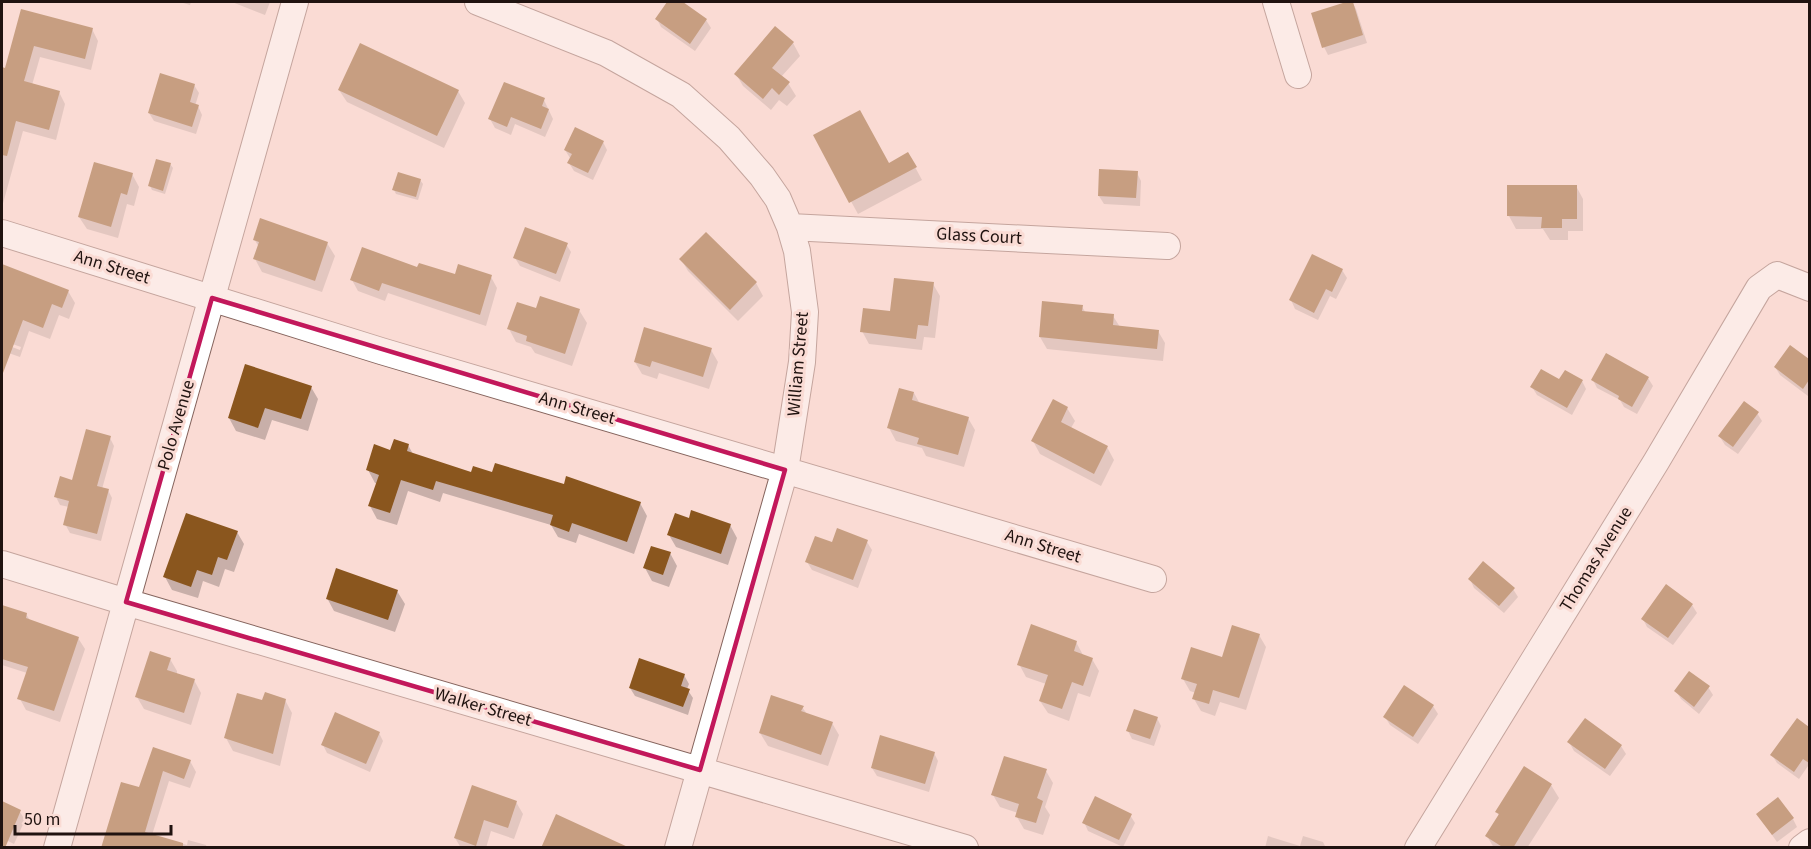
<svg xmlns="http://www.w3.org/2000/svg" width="1811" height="849" font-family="'Source Sans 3',sans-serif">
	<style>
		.shadow { fill: #0003; fill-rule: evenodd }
		.building { fill: #8a561e }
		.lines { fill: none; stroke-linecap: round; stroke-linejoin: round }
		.minor-casing { stroke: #85645d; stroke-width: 28 }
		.minor { stroke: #fff; stroke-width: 26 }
		.marked { fill: none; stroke: #c2185b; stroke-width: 4.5; stroke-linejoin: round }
		.labels { text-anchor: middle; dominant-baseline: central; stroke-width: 6; stroke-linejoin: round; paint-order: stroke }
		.street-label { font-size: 18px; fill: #201310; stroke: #fadbd4 }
	</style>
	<rect width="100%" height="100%" fill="#fadbd4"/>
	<path class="shadow" d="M 180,2 L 191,2 L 190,5 Z
		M 232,2 L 270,2 L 265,15 Z
		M 669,2 L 680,2 L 706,20 L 711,28 L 695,51 L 661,27 L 657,19 Z
		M 1352,2 L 1356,9 L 1367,43 L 1328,55 L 1324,47 L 1313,14 Z
		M 22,11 L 92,29 L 98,41 L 91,70 L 40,57 L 32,85 L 59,92 L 65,104 L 56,140 L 23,131 L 2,207 L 2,69 L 6,70 Z
		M 793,43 L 800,56 L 781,77 L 788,83 L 796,96 L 787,106 L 779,100 L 771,110 L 743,86 L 736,74 Z
		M 194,85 L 199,93 L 195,106 L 198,106 L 202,115 L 196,134 L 154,121 L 149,113 Z
		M 339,90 L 458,91 L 465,103 L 444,148 L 347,102 Z
		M 544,100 L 553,119 L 545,137 L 515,124 L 511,135 L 495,128 L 490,119 Z
		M 815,136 L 888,165 L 908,154 L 922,180 L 858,214 Z
		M 603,142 L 607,150 L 593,180 L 574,171 L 569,163 L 570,158 L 565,150 Z
		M 170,164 L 173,168 L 165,194 L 152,190 L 150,186 Z
		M 1137,173 L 1141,181 L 1140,206 L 1104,204 L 1099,196 Z
		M 132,174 L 139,187 L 134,206 L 127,204 L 118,238 L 87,229 L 79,217 Z
		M 420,180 L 423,184 L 418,200 L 396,194 L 394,190 Z
		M 1576,186 L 1583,199 L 1583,231 L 1568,231 L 1568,240 L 1550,240 L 1543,229 L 1516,229 L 1509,216 Z
		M 254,239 L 327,243 L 335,256 L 322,292 L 262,272 L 255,259 L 259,247 Z
		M 566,244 L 571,252 L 560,282 L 520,266 L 515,258 Z
		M 681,259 L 756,283 L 763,296 L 738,321 L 688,271 Z
		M 2,266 L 68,291 L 75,303 L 69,319 L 59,315 L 50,339 L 29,331 L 20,357 L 3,351 L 2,348 L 2,326 L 10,304 L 2,301 ZM 4,341 L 21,347 L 20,350 L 4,344 Z
		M 418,269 L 456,276 L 491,277 L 497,288 L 486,326 L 388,293 L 385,301 L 358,291 L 352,280 Z
		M 1342,270 L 1347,278 L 1336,299 L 1330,296 L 1318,320 L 1295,309 L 1291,300 Z
		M 933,284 L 940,296 L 935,338 L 924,337 L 922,350 L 869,344 L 862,331 L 892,313 Z
		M 1082,307 L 1086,313 L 1113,316 L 1120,327 L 1158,331 L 1165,343 L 1163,361 L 1047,349 L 1040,337 Z
		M 579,310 L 587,323 L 572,366 L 535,353 L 531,347 L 516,342 L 509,329 Z
		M 1791,347 L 1810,361 L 1810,394 L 1808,396 L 1780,375 L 1775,367 Z
		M 711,350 L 718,362 L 709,389 L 659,373 L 657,379 L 642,374 L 635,362 Z
		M 1648,378 L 1653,386 L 1637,414 L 1624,407 L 1620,400 L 1597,388 L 1593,380 Z
		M 1560,381 L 1582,381 L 1586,389 L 1572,415 L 1537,395 L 1532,387 Z
		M 311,387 L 318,399 L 308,431 L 272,420 L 265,440 L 236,431 L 229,418 Z
		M 914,393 L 920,404 L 968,418 L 975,430 L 964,467 L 926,456 L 922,448 L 896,441 L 889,428 Z
		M 1067,408 L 1075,421 L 1071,428 L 1107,447 L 1114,460 L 1101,486 L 1040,454 L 1033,441 Z
		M 1757,413 L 1762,421 L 1738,454 L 1725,445 L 1720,437 Z
		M 110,438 L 114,446 L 102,489 L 108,490 L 112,498 L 101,541 L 70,533 L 65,524 L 69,507 L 60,505 L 56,497 L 73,481 Z
		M 408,445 L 413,454 L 472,474 L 493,474 L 565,486 L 640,503 L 647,516 L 634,554 L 579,534 L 576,543 L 558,537 L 551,525 L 443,493 L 440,502 L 408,491 L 397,525 L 377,519 L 370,506 L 378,484 L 375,483 L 368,470 L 391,452 Z
		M 690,520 L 730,525 L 737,538 L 728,565 L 676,547 L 669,535 Z
		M 237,532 L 244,544 L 234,572 L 225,569 L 219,587 L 203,581 L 198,598 L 172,590 L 165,577 Z
		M 867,542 L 872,550 L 858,588 L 812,570 L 807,562 L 833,544 Z
		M 670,553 L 677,566 L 669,587 L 652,581 L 645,568 Z
		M 1470,579 L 1513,589 L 1518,597 L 1504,613 L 1474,588 Z
		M 397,591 L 405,604 L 395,632 L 334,611 L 327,598 Z
		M 1692,605 L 1697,613 L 1673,645 L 1647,627 L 1643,619 Z
		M 2,607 L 26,614 L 31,622 L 78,638 L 85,649 L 60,722 L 26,710 L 20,699 L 27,673 L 2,665 Z
		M 1259,635 L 1266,647 L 1246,710 L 1220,702 L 1215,716 L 1201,711 L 1194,699 L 1196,693 L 1190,691 L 1183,679 L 1223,659 Z
		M 1076,642 L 1083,655 L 1092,659 L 1099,671 L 1090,697 L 1078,693 L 1069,721 L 1048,713 L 1040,701 L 1046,684 L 1026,677 L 1019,664 Z
		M 170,659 L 177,671 L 177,674 L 194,680 L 201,693 L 191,725 L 144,709 L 137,697 Z
		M 684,675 L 689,684 L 687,689 L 693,698 L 688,715 L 635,696 L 630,688 Z
		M 1708,687 L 1713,695 L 1699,714 L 1681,699 L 1676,691 Z
		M 285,700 L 292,713 L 280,766 L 233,751 L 226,738 L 263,702 Z
		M 1433,706 L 1438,714 L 1418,744 L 1390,725 L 1385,717 Z
		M 802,707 L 807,714 L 832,723 L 839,735 L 828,766 L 768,746 L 760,733 Z
		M 1157,718 L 1161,726 L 1154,746 L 1132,739 L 1128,731 Z
		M 1797,720 L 1810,728 L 1810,767 L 1808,766 L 1799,779 L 1777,763 L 1772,755 Z
		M 379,733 L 383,741 L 370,772 L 327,753 L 323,745 Z
		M 1569,742 L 1621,746 L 1626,754 L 1610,776 L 1574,751 Z
		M 154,749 L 190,761 L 196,772 L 190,788 L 169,781 L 152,835 L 187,845 L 188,840 L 206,845 L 207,848 L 103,848 L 139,789 Z
		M 934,753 L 938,761 L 929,792 L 877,776 L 872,768 Z
		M 1524,768 L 1551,785 L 1559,798 L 1527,848 L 1494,848 L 1487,836 L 1499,816 L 1497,812 Z
		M 1046,771 L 1053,783 L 1045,807 L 1050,815 L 1043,835 L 1024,829 L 1017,817 L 1018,813 L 1000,807 L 993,795 Z
		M 473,787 L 516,802 L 523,814 L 514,839 L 491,831 L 486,848 L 461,848 L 455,838 Z
		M 2,803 L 20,812 L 25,820 L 14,844 L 2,838 Z
		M 1130,815 L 1135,823 L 1123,847 L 1088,831 L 1084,822 Z
		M 1793,819 L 1797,827 L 1777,842 L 1763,822 Z
		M 1268,836 L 1300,846 L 1303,836 L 1323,842 L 1326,848 L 1265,848 Z"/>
	<path class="building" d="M 667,2 L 683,2 L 707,19 L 690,44 L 655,19 Z
		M 1346,2 L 1353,2 L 1363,35 L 1322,48 L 1311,13 Z
		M 21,9 L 93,28 L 85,59 L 34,46 L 24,81 L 60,91 L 49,130 L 16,121 L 7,156 L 2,155 L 2,67 L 5,68 Z
		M 775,26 L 794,42 L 772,68 L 790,82 L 779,95 L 772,88 L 763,99 L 734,74 Z
		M 360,43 L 459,90 L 437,136 L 338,90 Z
		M 160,73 L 195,84 L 190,102 L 199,105 L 192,127 L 148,113 Z
		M 504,82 L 545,98 L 542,106 L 549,109 L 541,129 L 511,117 L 507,127 L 488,119 Z
		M 860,110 L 889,163 L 908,152 L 917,167 L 849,203 L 813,135 Z
		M 575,127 L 604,141 L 588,173 L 567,163 L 572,154 L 564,150 Z
		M 156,159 L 171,163 L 163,191 L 148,186 Z
		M 94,162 L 133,173 L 127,195 L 121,193 L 111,227 L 78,217 Z
		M 1099,169 L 1138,171 L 1136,198 L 1098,196 Z
		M 398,172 L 421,179 L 416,197 L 392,190 Z
		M 1507,185 L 1577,185 L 1577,219 L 1562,219 L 1562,228 L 1541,228 L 1542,217 L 1507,216 Z
		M 260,218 L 328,242 L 315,281 L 253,259 L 259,242 L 253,240 Z
		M 525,227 L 568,243 L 556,274 L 513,258 Z
		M 706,232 L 757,282 L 730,310 L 679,259 Z
		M 362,247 L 417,267 L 419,263 L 455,274 L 458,264 L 492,275 L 480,315 L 382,283 L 379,291 L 350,280 Z
		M 1312,254 L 1343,269 L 1332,292 L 1326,289 L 1314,313 L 1289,300 Z
		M 2,264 L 69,290 L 62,308 L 52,304 L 43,328 L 23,320 L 3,373 L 2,373 Z
		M 894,278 L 934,282 L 928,326 L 918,325 L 916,339 L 860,332 L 863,308 L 890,311 Z
		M 540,296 L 580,309 L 565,354 L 526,341 L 527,336 L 507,329 L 517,302 L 536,308 Z
		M 1042,301 L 1083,305 L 1082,311 L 1114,314 L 1113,325 L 1159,330 L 1157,349 L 1039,337 Z
		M 644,327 L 712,348 L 703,377 L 652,361 L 650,367 L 634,362 Z
		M 1790,345 L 1809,359 L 1809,380 L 1803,389 L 1774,367 Z
		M 1606,353 L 1649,377 L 1632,407 L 1618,399 L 1619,396 L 1591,380 Z
		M 245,364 L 312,386 L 301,419 L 265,408 L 258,428 L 228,418 Z
		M 1541,369 L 1559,379 L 1565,370 L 1583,380 L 1567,408 L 1530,387 Z
		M 899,388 L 914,392 L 912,400 L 969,417 L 958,455 L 917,444 L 919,438 L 887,428 Z
		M 1053,399 L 1068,407 L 1061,422 L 1108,446 L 1094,474 L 1031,441 Z
		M 1744,401 L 1759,412 L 1733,447 L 1718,436 Z
		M 86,429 L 111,436 L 97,486 L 109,489 L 97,534 L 63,525 L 69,501 L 54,497 L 60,476 L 72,480 Z
		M 394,439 L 409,444 L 407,451 L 471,472 L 473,466 L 492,472 L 495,463 L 564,484 L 566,476 L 641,502 L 627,542 L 572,523 L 569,532 L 550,525 L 553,515 L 436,481 L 433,490 L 401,480 L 390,513 L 368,506 L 379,475 L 366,470 L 374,444 L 390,450 Z
		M 691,510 L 731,524 L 721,554 L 667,535 L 675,513 L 689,518 Z
		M 186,513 L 238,531 L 227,560 L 218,557 L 212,575 L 197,570 L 191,587 L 163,577 Z
		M 837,528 L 868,540 L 853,580 L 805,562 L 815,536 L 832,542 Z
		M 651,546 L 671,552 L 663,575 L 643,568 Z
		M 1483,561 L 1515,588 L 1499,606 L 1468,579 Z
		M 336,568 L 398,590 L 388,620 L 326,599 Z
		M 1666,584 L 1693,604 L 1668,638 L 1641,619 Z
		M 2,605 L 27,613 L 26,618 L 79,637 L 54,711 L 17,699 L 28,667 L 2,659 Z
		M 1031,624 L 1077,641 L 1074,651 L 1093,658 L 1083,686 L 1072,682 L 1062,709 L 1039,701 L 1048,675 L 1017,665 Z
		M 1232,625 L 1260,634 L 1239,698 L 1213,690 L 1209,704 L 1192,699 L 1197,684 L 1181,679 L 1191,647 L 1222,657 Z
		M 150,651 L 171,658 L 167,670 L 195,679 L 184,713 L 135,697 Z
		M 639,658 L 685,674 L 681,686 L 690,689 L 683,707 L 629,688 Z
		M 1689,671 L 1710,686 L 1694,707 L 1674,691 Z
		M 1404,685 L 1434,705 L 1413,737 L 1383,717 Z
		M 265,692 L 286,699 L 273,754 L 224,738 L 237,693 L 262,700 Z
		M 771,695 L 804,706 L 801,711 L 833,722 L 821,755 L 759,733 Z
		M 1134,709 L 1158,717 L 1150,739 L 1126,731 Z
		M 335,712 L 380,732 L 366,764 L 321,745 Z
		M 1585,718 L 1622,745 L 1605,769 L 1567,742 Z
		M 1797,718 L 1809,727 L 1809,763 L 1803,759 L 1794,772 L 1770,755 Z
		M 880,735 L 935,752 L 925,784 L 871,768 Z
		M 153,747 L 191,760 L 184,779 L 163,771 L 145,832 L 183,843 L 183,848 L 101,848 L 121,782 L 139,787 Z
		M 1004,756 L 1047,769 L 1037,798 L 1043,801 L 1036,823 L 1015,817 L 1019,804 L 991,795 Z
		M 1524,766 L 1552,784 L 1513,848 L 1504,848 L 1485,836 L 1499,814 L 1495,812 Z
		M 472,785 L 517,801 L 508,828 L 484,820 L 476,846 L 454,838 Z
		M 1095,796 L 1132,814 L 1119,840 L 1082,823 Z
		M 1778,797 L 1794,818 L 1772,835 L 1756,814 Z
		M 2,801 L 21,810 L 5,848 L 2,848 Z
		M 556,814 L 630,848 L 541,848 Z"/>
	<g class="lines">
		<defs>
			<path id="minor" d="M 478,2 L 606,53 L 681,95 L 729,138 L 762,176 L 778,199 L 790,227 L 797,251 L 805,312 L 802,362 L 785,470 L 678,848
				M 1276,2 L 1298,75
				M 790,227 L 1167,246
				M 2,233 L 381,351 L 1153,579
				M 2,564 L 126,602 L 965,848
				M 57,848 L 295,2
				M 1418,848 L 1656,462 L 1759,288 L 1777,275 L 1810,288
				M 1802,848 L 1810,842"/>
		</defs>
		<use href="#minor" class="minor-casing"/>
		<use href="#minor" class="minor"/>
	</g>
	<path d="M0 0H1811V849H0ZM 212,298 L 785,470 L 700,770 L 126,602 Z" fill="#fadbd4" fill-opacity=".55" fill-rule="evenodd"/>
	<path class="marked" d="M 212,298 L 785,470 L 700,770 L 126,602 Z"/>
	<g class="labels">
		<g class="street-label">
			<text transform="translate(979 236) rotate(3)">Glass Court</text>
			<text transform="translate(112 267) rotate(17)">Ann Street</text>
			<text transform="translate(798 364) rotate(-85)">William Street</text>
			<text transform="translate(577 408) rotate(16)">Ann Street</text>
			<text transform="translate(176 425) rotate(-74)">Polo Avenue</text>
			<text transform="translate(1043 546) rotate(17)">Ann Street</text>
			<text transform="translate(1596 559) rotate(-58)">Thomas Avenue</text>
			<text transform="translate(483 707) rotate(16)">Walker Street</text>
		</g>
	</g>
	<rect width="1811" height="849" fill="none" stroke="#201310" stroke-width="6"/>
	<path d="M15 825v9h156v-9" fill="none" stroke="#201310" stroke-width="3"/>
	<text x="24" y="825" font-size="18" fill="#201310" stroke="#fadbd4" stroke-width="4.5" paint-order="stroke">50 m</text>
</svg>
